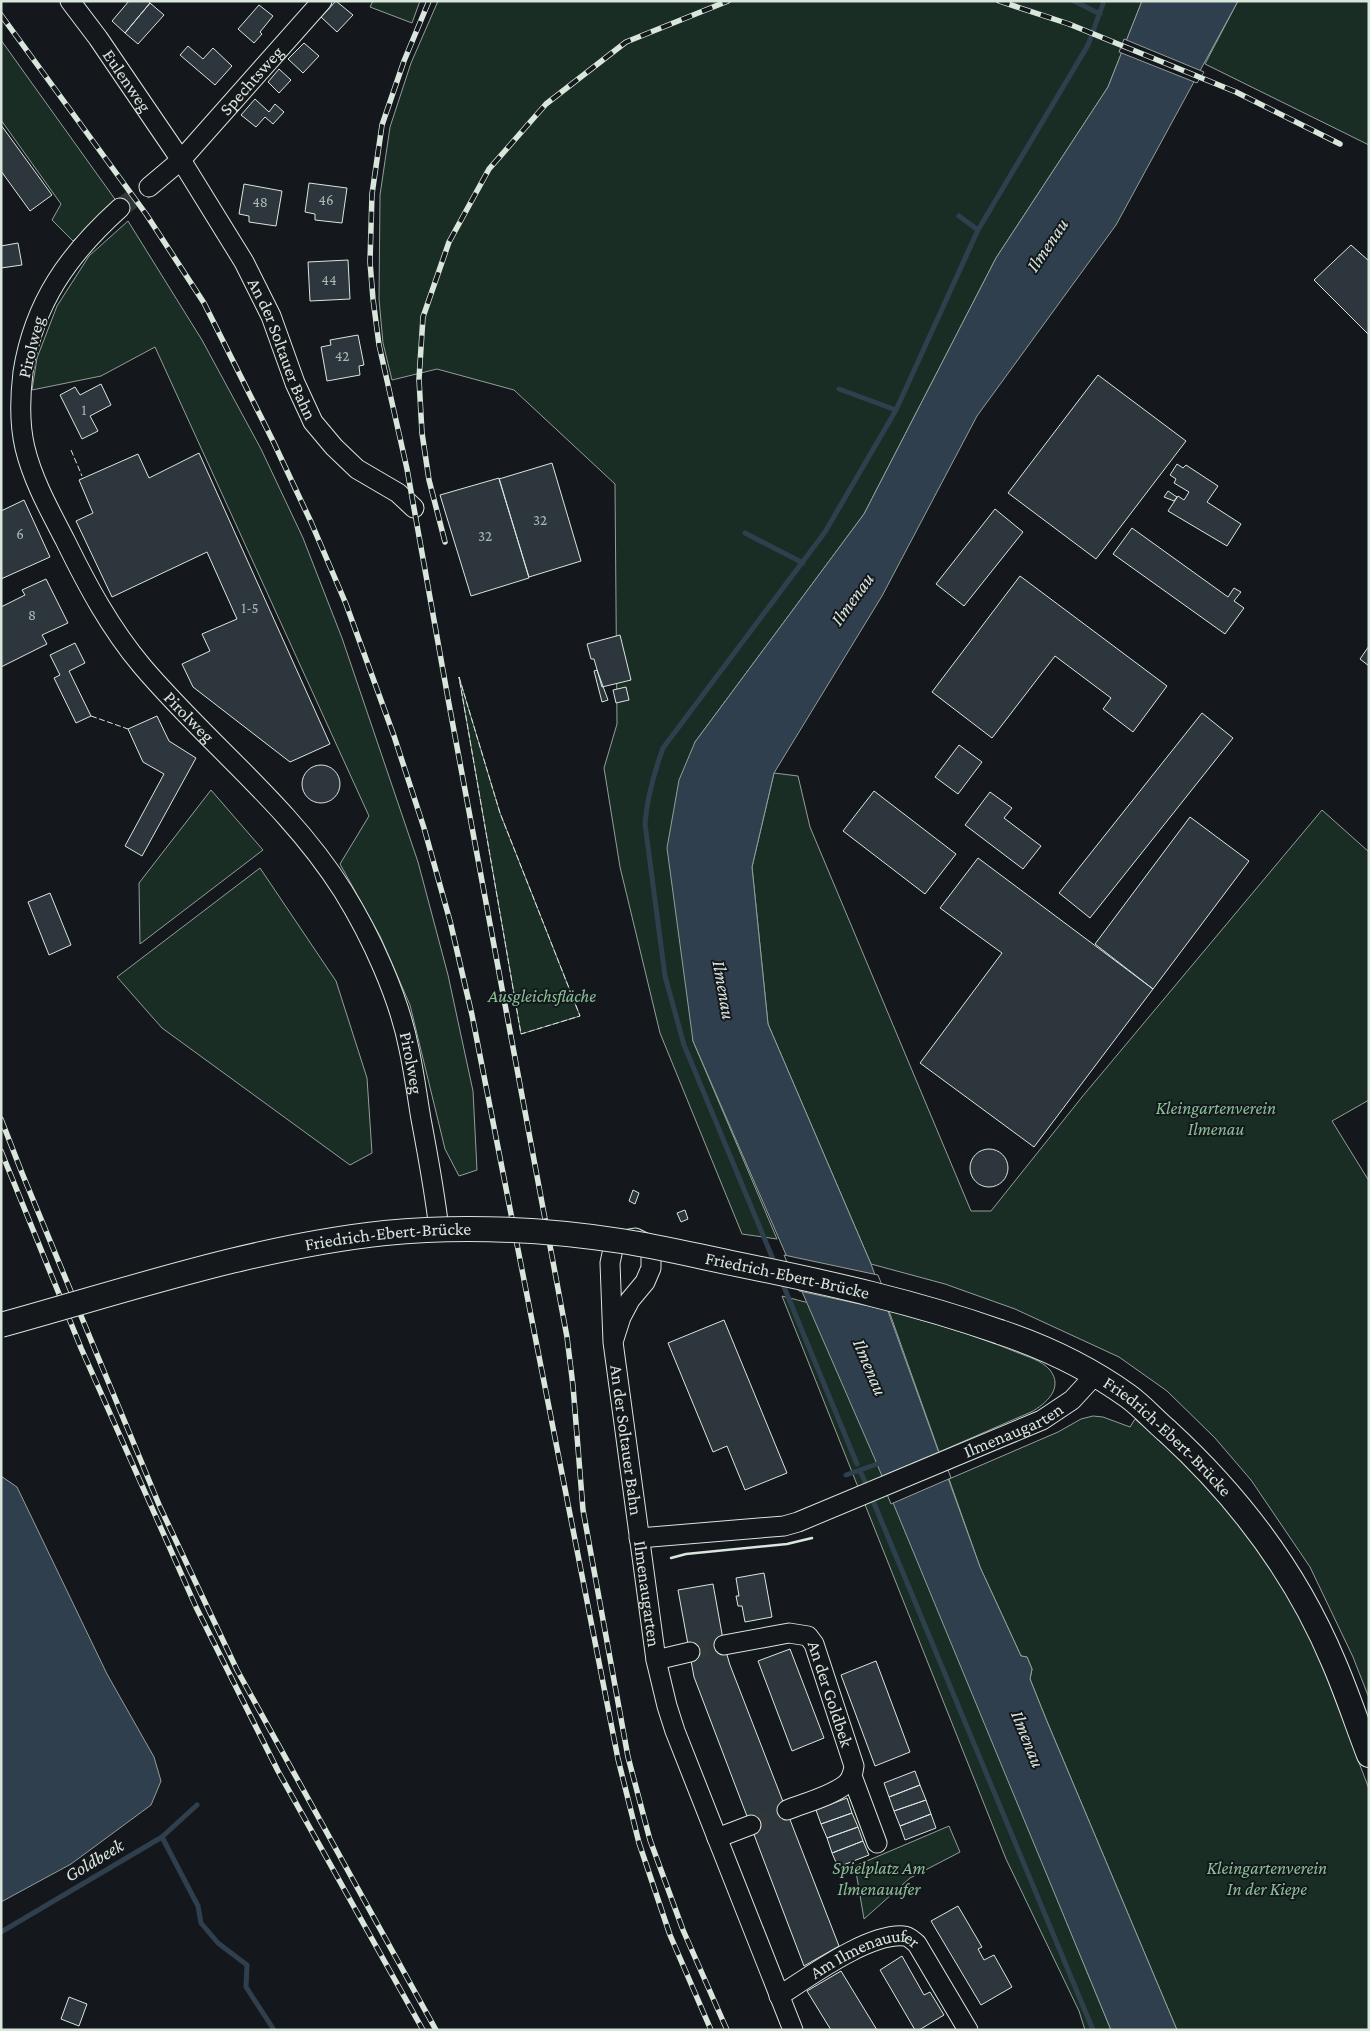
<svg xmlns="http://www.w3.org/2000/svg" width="1370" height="2031" font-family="'Crimson Pro',serif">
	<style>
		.green { fill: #1a2d24; stroke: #939e99 }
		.water { fill: #2f3f4d; stroke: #939e99 }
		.pier { fill: #14181c; stroke: #939e99 }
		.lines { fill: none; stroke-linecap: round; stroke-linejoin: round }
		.stream { stroke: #2f3f4d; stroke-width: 5 }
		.building { fill: #2c363c; stroke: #d8e6dc }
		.minor-tunnel { stroke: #313739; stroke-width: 19; stroke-dasharray: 19 9; stroke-linecap: butt }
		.minor-casing { stroke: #d8e6dc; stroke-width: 21 }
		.major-casing { stroke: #d8e6dc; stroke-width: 26 }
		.minor { stroke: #14181c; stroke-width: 19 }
		.major { stroke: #14181c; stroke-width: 24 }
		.rail-casing { stroke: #d8e6dc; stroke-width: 5.5 }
		.rail { stroke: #14181c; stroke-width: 4; stroke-dasharray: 11; stroke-linecap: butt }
		.major-bridge-casing { stroke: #d8e6dc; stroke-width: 26; stroke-linecap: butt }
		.major-bridge { stroke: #14181c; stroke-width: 24 }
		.fence { stroke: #d8e6dc; stroke-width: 1; stroke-dasharray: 6 2.5; stroke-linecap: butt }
		.wall { stroke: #d8e6dc; stroke-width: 2.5 }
		.labels { text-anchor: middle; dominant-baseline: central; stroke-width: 4; stroke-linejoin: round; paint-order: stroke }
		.number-label { font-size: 15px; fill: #adbab4 }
		.street-label { font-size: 18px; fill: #d8e6dc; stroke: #14181c }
		.park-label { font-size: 18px; font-style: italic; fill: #8ac095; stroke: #14181c }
		.water-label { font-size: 19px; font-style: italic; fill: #d8e6dc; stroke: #14181c }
	</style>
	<rect width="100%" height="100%" fill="#14181c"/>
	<path class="green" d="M 373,1 L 420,1 L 412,23 L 370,7 Z
		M 438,1 L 1142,1 L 1108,87 L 996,258 L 864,514 L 695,742 L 693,1041 L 777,1239 L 742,1234 L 660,1033 L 620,867 L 604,768 L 617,724 L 615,484 L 514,390 L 437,369 L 392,380 L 383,343 L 379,299 L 380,195 L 390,127 L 411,63 Z
		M 1238,1 L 1369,1 L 1369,145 L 1205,64 Z
		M 1,40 L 117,202 L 73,241 L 52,220 L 61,204 L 1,120 Z
		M 128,221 L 202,340 L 261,449 L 303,538 L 342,638 L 418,862 L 448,975 L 473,1091 L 477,1170 L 459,1176 L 445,1149 L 410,1005 L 380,936 L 340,864 L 369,816 L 155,347 L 101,376 L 32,390 L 37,358 L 57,306 L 89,256 Z
		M 459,677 L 500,813 L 580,1016 L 521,1034 Z
		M 774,773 L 798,776 L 810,827 L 971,1211 L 991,1211 L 1082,1097 L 1322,810 L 1369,852 L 1369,1100 L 1332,1121 L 1369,1181 L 1369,1698 L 1353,1657 L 1310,1567 L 1251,1480 L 1215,1438 L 1167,1391 L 1119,1357 L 1015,1309 L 945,1284 L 871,1264 L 768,1024 L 752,867 Z
		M 211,790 L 263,850 L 140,944 L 139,883 Z
		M 260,868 L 336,981 L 367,1078 L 372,1153 L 350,1165 L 162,1028 L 117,977 Z
		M 782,1296 L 813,1304 L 1111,2030 L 1085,2030 L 1079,2011 L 1006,1859 Z
		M 889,1311 C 932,1323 975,1335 1016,1352 C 1028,1357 1041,1360 1050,1370 C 1064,1388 1046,1404 1031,1412 L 939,1452 Z
		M 1093,1416 L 1103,1417 L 1130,1427 L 1135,1419 L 1190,1468 L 1233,1516 L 1284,1588 L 1315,1646 L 1369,1789 L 1369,2030 L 1177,2030 L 1046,1719 L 1030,1679 L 1032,1669 L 1027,1657 L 1021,1656 L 980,1567 L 949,1479 L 1058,1432 L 1081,1419 Z
		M 949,1826 L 960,1852 L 910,1878 L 864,1919 L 855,1866 Z"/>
	<path class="water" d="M 1142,1 L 1238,1 L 1116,225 L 977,416 L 882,596 L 774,773 L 752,867 L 768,1024 L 871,1264 L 980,1567 L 1021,1656 L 1027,1657 L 1032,1669 L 1030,1679 L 1046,1719 L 1177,2030 L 1111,2030 L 877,1464 L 693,1041 L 667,848 L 679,780 L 695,742 L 864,514 L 996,258 L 1108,87 Z
		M 1,1476 L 17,1487 L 107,1674 L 154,1757 L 161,1781 L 151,1805 L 71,1864 L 1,1902 Z"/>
	<path class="pier" d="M 1124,39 L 1204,72 L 1197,83 L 1119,52 Z
		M 784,1255 L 878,1275 L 892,1311 L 799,1291 Z
		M 941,1451 L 951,1478 L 891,1504 L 880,1477 Z"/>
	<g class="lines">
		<path class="stream" d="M 1074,1 L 1100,14
			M 959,216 L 978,230
			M 839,389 L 896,410
			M 745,533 L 803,563
			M 775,1264 L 684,1045 L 665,976 L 645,824 C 647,797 654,773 663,748 L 825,532 L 896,410 L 978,230 L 1088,45 L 1104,1
			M 782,1282 L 857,1464
			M 861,1473 L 868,1488
			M 846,1475 L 883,1462
			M 871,1496 L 1093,2030
			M 162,1837 L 198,1906 L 201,1923 L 218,1943 L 247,1965 L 246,1987 L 274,2030
			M 1,1932 L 162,1837 L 197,1805"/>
	</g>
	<path class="building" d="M 129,1 L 148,1 L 150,3 L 125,33 L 112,21 Z
		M 336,1 L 353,15 L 337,32 L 321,17 Z
		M 150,3 L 164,15 L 138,44 L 125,33 Z
		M 259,5 L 273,16 L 260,32 L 262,34 L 254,43 L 238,29 Z
		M 304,43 L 319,56 L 303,73 L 288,59 Z
		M 188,46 L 203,59 L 213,48 L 232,66 L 215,85 L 180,55 Z
		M 279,69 L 291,80 L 279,93 L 268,82 Z
		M 255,99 L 269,112 L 275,104 L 284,112 L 273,124 L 265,117 L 256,127 L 241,115 Z
		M 1,125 L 52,195 L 30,211 L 1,171 Z
		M 309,183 L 347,188 L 342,223 L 315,220 L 315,214 L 305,212 Z
		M 244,184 L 282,191 L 276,226 L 249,222 L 249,216 L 239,214 Z
		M 18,243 L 22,265 L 1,268 L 1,246 Z
		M 1351,245 L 1369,261 L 1369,335 L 1314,280 Z
		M 348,260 L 350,299 L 310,301 L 308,262 Z
		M 358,335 L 364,365 L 359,366 L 360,375 L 327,381 L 321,347 L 331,345 L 330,340 Z
		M 1098,375 L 1186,441 L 1096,559 L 1008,493 Z
		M 101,384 L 111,405 L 90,416 L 98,431 L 82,439 L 60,395 L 75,387 L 80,395 Z
		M 199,453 L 330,744 L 290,762 L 193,687 L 182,664 L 210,651 L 202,634 L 237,619 L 207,552 L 112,597 L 76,521 L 93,513 L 79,480 L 138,454 L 149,478 Z
		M 552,463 L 581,561 L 529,577 L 499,479 Z
		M 1177,464 L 1183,468 L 1186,465 L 1218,486 L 1207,502 L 1241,524 L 1227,546 L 1168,511 L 1178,496 L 1184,500 L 1189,492 L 1174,483 L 1176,479 L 1170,475 Z
		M 499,478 L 529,578 L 471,596 L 440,495 Z
		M 1168,491 L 1177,497 L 1174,501 L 1164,497 Z
		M 24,500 L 50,557 L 1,579 L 1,511 Z
		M 995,509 L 1023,532 L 964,606 L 936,584 Z
		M 1132,528 L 1228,597 L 1234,588 L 1241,592 L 1234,601 L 1244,608 L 1225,634 L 1113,554 Z
		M 1020,576 L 1167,686 L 1133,732 L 1103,709 L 1111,698 L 1055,656 L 992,738 L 932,692 Z
		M 46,579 L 68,623 L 42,635 L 47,644 L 1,667 L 1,607 L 25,595 L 22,590 Z
		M 620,635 L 631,680 L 602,687 L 594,659 L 591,659 L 587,644 Z
		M 75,643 L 85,663 L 69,671 L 91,716 L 76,723 L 54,678 L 60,675 L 50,655 Z
		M 1369,646 L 1369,666 L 1360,659 Z
		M 597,670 L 608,700 L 602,702 L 594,671 Z
		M 626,687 L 629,700 L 616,703 L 613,690 Z
		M 1202,713 L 1233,738 L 1090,918 L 1059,893 Z
		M 157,716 L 169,741 L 196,758 L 142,856 L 125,846 L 164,774 L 143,762 L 128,729 Z
		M 959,745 L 982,762 L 958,794 L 935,777 Z
		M302 784a19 19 0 1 1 38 0a19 19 0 1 1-38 0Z
		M 874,791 L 956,854 L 925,894 L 843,831 Z
		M 990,792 L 1012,808 L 1004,818 L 1041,846 L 1023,869 L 965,825 Z
		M 1190,817 L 1249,861 L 1153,989 L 1095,944 Z
		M 978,858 L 1153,989 L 1034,1147 L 920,1063 L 1002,953 L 940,908 Z
		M 50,893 L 71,945 L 49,955 L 28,902 Z
		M970 1168a19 19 0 1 1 38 0a19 19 0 1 1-38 0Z
		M 633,1190 L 639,1193 L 635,1204 L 629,1201 Z
		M 685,1210 L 688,1219 L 681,1222 L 677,1213 Z
		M 724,1320 L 787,1473 L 745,1490 L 727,1446 L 713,1452 L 668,1343 Z
		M 764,1573 L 772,1617 L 745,1622 L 742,1606 L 738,1606 L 736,1596 L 739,1596 L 736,1578 Z
		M 713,1584 L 724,1645 L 730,1665 L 839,1946 L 804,1966 L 694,1677 L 678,1590 Z
		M 790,1649 L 824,1738 L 792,1751 L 758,1661 Z
		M 876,1661 L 910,1752 L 875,1766 L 841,1675 Z
		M 915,1771 L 920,1785 L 889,1797 L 884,1783 Z
		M 920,1785 L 926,1800 L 894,1811 L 889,1797 Z
		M 847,1798 L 852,1813 L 821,1824 L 816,1810 Z
		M 926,1800 L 931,1814 L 900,1826 L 894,1811 Z
		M 852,1813 L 858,1827 L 827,1838 L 821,1824 Z
		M 931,1814 L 936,1828 L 905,1840 L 900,1826 Z
		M 858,1827 L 863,1841 L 832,1853 L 827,1838 Z
		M 863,1841 L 869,1855 L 838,1867 L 832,1853 Z
		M 958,1906 L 982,1947 L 978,1949 L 984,1960 L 994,1955 L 1012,1987 L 981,2005 L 931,1921 Z
		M 902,1956 L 924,1995 L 930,1992 L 944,2015 L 919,2030 L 915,2030 L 880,1970 Z
		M 841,1971 L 877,2030 L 831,2030 L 807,1991 Z
		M 69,1997 L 87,2004 L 79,2026 L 61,2019 Z"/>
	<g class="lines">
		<path class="minor-tunnel" d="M 120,208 L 149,187
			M 690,1652 L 724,1645
			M 751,1825 L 787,1810"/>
		<defs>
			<g id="minor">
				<path id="s1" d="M 70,1 L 98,38 L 181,160 L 244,262 L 271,316 L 295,383 L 313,422 L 334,447 L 357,469 L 398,493 L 414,508"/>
				<path id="s2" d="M 149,187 L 181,160 L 322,1"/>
				<path id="s3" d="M 120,208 C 69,254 34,302 23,372 C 20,397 19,423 25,448 C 33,481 50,511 65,540 C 87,585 110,628 142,666 C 207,743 289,805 343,891 C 371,936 399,997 409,1049 C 414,1072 417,1095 421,1119 C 428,1156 435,1193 439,1230"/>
				<path id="s4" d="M 613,1342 L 610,1263 L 613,1249 L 623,1240 L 635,1238 L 645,1243 L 651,1253 L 651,1268 L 645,1282 L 630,1300 L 621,1317 L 613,1342 L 656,1660 L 667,1706 L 675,1731 L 793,2030"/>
				<path id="s5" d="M 639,1538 L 784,1526 L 798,1522 L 1042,1420 L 1072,1400 L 1095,1375"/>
				<path id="s6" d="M 724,1645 L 789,1633 L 808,1636 L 814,1644 L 854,1766 C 853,1773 852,1779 846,1784 C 832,1796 804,1803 787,1810"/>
				<path d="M 656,1660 L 690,1652"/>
				<path d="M 852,1776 L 877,1843"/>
				<path d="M 717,1838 L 751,1825"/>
				<path id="s7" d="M 779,1996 C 809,1977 868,1933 904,1936 C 909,1936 913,1941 917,1944 L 968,2030"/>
			</g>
			<g id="major">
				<path id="s8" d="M 1000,1332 C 1045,1347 1089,1368 1128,1396 C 1142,1406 1154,1420 1167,1431 C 1238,1496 1297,1574 1334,1663 C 1347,1693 1357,1724 1369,1755"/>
			</g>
		</defs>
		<use href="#minor" class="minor-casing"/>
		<use href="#major" class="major-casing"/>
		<use href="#minor" class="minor"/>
		<use href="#major" class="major"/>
		<defs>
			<path id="rail" d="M 429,1 L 404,61 L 382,125 L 372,194 L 370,262 L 373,299 L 379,345 L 407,469 L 449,704 L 567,1337 L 573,1386 L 583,1510 L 628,1757 L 650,1840 L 683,1930 L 727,2030
				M 999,1 L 1069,24 L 1236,92 L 1340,144
				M 1,15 L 146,214 L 204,303 L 273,441 L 311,522 L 346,604 L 394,736 L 424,828 L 450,921 L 472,1015 L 618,1759 L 639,1843 L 670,1935 L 711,2030
				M 445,542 L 429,480 L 422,433 L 419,379 L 423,317 L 449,242 L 489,169 L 546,104 L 626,42 L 728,1
				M 1,1119 L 22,1173 L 160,1507 L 237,1670 L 436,2030
				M 1,1151 L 81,1348 L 196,1607 L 278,1771 L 423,2030"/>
		</defs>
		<use href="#rail" class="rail-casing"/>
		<use href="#rail" class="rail"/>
		<defs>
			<g id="major-bridge">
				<path id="s9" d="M 1,1325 C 128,1290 254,1247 385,1233 C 464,1225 542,1229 621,1241 C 661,1247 701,1257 741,1265 C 829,1283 915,1302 1000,1332"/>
			</g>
		</defs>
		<use href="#major-bridge" class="major-bridge-casing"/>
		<use href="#major-bridge" class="major-bridge"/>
		<path class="fence" d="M 71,450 L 82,476
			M 459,677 L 500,813 L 580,1016 L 521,1034 Z
			M 91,716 L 128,729"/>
		<path class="wall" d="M 671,1558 L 686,1554 L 787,1544 L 812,1538"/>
	</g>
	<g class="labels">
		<g class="number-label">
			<text x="326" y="200">46</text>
			<text x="260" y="202">48</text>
			<text x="329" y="280">44</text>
			<text x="342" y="356">42</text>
			<text x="84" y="410">1</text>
			<text x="540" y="520">32</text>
			<text x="20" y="534">6</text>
			<text x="485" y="536">32</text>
			<text x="250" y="608">1-5</text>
			<text x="32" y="615">8</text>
		</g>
		<g class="street-label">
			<text stroke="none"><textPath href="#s1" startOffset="98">Eulenweg</textPath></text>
			<text stroke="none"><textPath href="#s2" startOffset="148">Spechtsweg</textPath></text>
			<text transform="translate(31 347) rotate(-76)">Pirolweg</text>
			<text stroke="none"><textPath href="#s1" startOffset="409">An der Soltauer Bahn</textPath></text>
			<text stroke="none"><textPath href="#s3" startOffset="589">Pirolweg</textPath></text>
			<text stroke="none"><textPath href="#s3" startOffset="1008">Pirolweg</textPath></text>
			<text stroke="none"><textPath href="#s9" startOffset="398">Friedrich-Ebert-Brücke</textPath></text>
			<text stroke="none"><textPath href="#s9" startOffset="802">Friedrich-Ebert-Brücke</textPath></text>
			<text stroke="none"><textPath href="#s5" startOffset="394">Ilmenaugarten</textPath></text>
			<text stroke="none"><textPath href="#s8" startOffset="200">Friedrich-Ebert-Brücke</textPath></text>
			<text stroke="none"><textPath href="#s4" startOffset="340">An der Soltauer Bahn</textPath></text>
			<text stroke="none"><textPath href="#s4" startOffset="495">Ilmenaugarten</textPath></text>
			<text stroke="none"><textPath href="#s6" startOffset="148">An der Goldbek</textPath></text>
			<text stroke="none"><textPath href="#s7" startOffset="98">Am Ilmenauufer</textPath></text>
		</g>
		<g class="park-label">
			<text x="542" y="996">Ausgleichsfläche</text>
			<text x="1216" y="1108">Kleingartenverein<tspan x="1216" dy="21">Ilmenau</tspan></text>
			<text x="879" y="1868">Spielplatz Am<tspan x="879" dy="21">Ilmenauufer</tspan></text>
			<text x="1267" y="1868">Kleingartenverein<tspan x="1267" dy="21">In der Kiepe</tspan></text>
		</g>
		<g class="water-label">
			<text transform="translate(1047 245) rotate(-56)">Ilmenau</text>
			<text transform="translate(852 599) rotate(-54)">Ilmenau</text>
			<text transform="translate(724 990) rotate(80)">Ilmenau</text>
			<text transform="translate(870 1367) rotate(67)">Ilmenau</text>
			<text transform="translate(1028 1739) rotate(68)">Ilmenau</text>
			<text transform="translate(94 1860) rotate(-31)">Goldbeek</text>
		</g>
	</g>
	<rect width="1370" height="2031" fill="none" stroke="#d8e6dc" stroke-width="5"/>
</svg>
